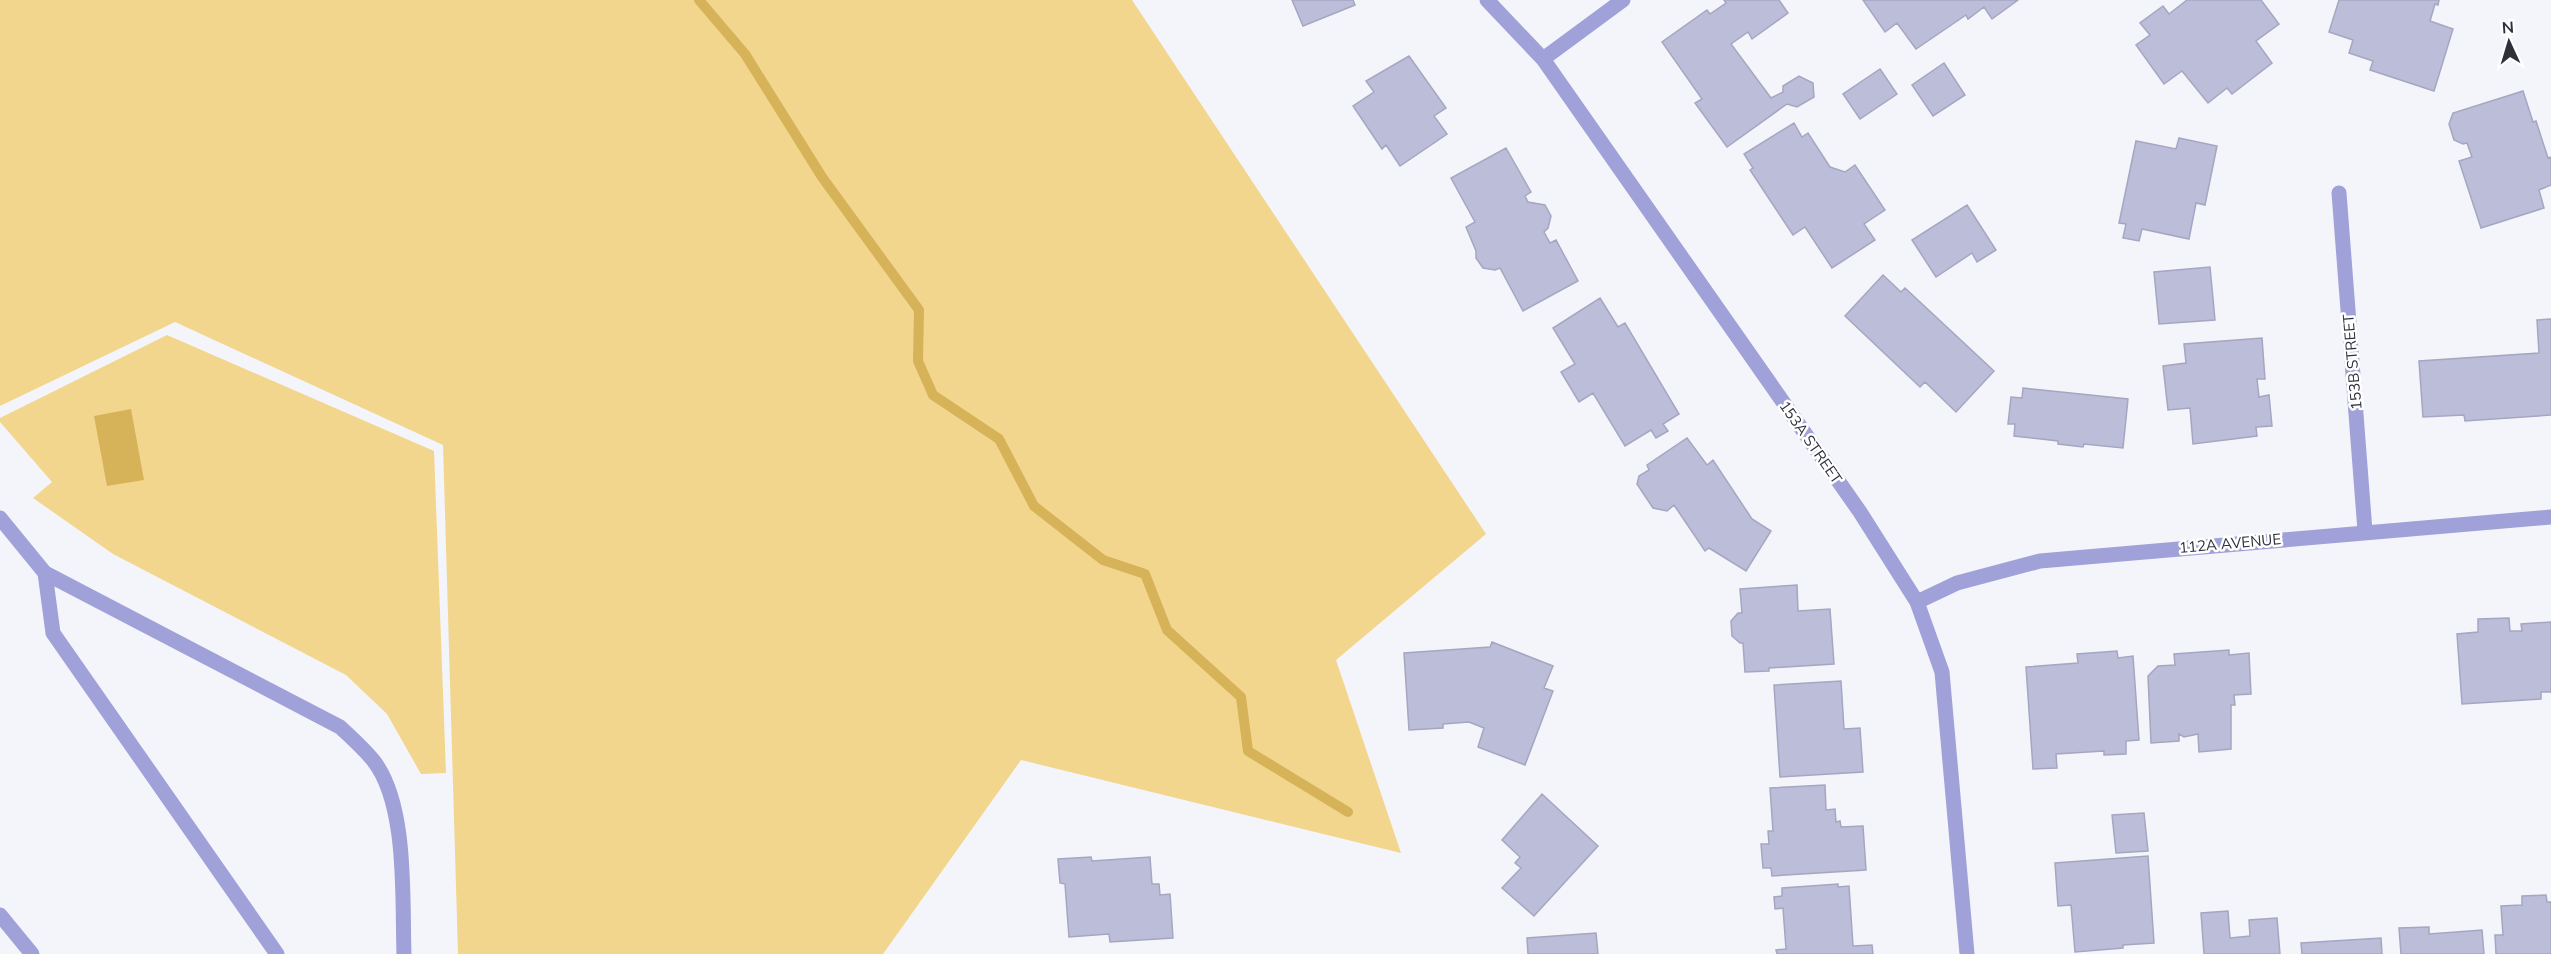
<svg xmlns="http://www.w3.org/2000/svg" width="2551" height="954" font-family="Mulish,sans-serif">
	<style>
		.green { fill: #f3d68d }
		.water { fill: #d6b358 }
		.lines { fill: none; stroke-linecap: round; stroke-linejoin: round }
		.stream { stroke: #d6b358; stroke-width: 10 }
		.building { fill: #bcbdd9; stroke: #a5a6c1; stroke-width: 1.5 }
		.service { stroke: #a0a1d8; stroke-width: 15 }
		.minor { stroke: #a0a1d8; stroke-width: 15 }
		.labels { text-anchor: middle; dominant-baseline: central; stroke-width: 5; stroke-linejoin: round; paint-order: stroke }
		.street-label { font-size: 15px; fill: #30303b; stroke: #fff }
	</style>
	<rect width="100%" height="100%" fill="#f4f5fb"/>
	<path class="green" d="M 0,0 L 1132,0 L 1486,534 L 1336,660 L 1401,853 L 1021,760 L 883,954 L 458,954 L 443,445 L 175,322 L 0,406 Z
		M 167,335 L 434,451 L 446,773 L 421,774 L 387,714 L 346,675 L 113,554 L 33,498 L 52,482 L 0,422 L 0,418 Z"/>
	<path class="water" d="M 131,409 L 144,480 L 107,486 L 94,416 Z"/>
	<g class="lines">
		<path class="stream" d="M 699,0 L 745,54 L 822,177 L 919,310 L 918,361 L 933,395 L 999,439 L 1034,506 L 1103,560 L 1145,574 L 1167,630 L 1241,697 L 1248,751 L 1348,812"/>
	</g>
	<path class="building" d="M 1292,0 L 1353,0 L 1355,5 L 1303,26 Z
		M 1724,0 L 1779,0 L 1788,13 L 1752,39 L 1748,32 L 1731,44 L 1771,98 L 1783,92 L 1783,86 L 1799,76 L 1813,83 L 1814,97 L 1797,107 L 1787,104 L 1727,147 L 1695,103 L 1702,99 L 1662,42 L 1707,10 L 1710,14 L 1726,3 Z
		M 1863,0 L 2018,0 L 1992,19 L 1984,7 L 1968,19 L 1966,15 L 1916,49 L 1897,23 L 1885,32 Z
		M 2187,0 L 2261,0 L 2279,24 L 2256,41 L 2272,63 L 2232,94 L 2227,88 L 2208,103 L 2182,71 L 2164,84 L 2136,45 L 2150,35 L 2140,23 L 2163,6 L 2169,14 Z
		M 2339,0 L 2439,0 L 2438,5 L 2435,4 L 2430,21 L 2453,29 L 2434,91 L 2370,70 L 2373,61 L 2349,53 L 2353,40 L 2329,32 Z
		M 1409,56 L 1446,108 L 1434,116 L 1447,134 L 1400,166 L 1386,145 L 1382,149 L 1353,106 L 1374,92 L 1366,81 Z
		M 1944,63 L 1965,95 L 1933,116 L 1912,85 Z
		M 1880,69 L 1897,94 L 1860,119 L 1843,94 Z
		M 2523,91 L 2533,122 L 2536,121 L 2548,158 L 2551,157 L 2551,185 L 2539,190 L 2544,208 L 2481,228 L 2459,161 L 2472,157 L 2467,143 L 2463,144 L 2454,140 L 2449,124 L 2453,113 Z
		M 1794,123 L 1802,137 L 1808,133 L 1830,167 L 1845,172 L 1855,165 L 1885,210 L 1864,224 L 1875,240 L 1832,268 L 1805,227 L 1793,235 L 1750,170 L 1753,168 L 1744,154 Z
		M 2179,138 L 2217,146 L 2205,205 L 2196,203 L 2189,239 L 2142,229 L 2139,241 L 2123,238 L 2126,224 L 2119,223 L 2136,141 L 2176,149 Z
		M 1506,148 L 1531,192 L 1525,196 L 1528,202 L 1545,205 L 1551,216 L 1548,228 L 1544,232 L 1550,243 L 1556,240 L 1578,281 L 1523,311 L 1500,268 L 1495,270 L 1483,268 L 1476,258 L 1476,251 L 1466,227 L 1475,222 L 1451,178 Z
		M 1967,205 L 1996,250 L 1977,262 L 1972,253 L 1936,277 L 1912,240 Z
		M 2210,267 L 2215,320 L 2159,324 L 2154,272 Z
		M 1883,275 L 1901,292 L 1905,288 L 1994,371 L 1956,412 L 1925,382 L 1920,387 L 1845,316 Z
		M 1600,298 L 1618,327 L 1625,323 L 1679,414 L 1663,424 L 1668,431 L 1656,438 L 1651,430 L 1625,446 L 1593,393 L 1579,402 L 1561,372 L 1575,364 L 1553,328 Z
		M 2551,319 L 2551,415 L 2465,421 L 2464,415 L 2423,417 L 2419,361 L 2539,353 L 2537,320 Z
		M 2262,338 L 2265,379 L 2257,379 L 2259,397 L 2269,395 L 2272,426 L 2256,427 L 2257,436 L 2193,444 L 2190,408 L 2168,410 L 2163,366 L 2186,363 L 2184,344 Z
		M 2023,388 L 2128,399 L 2123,448 L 2084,444 L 2083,447 L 2058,444 L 2058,441 L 2014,436 L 2015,424 L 2008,424 L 2011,397 L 2022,398 Z
		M 1687,438 L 1707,465 L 1713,460 L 1752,519 L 1771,531 L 1746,571 L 1709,548 L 1705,551 L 1674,505 L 1667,511 L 1653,508 L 1637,484 L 1639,476 L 1649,470 L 1647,465 Z
		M 1797,585 L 1798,611 L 1830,609 L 1834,664 L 1769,668 L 1769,671 L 1745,672 L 1743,643 L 1740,643 L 1732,636 L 1731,621 L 1738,613 L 1742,613 L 1740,589 Z
		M 2509,618 L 2510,631 L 2522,631 L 2521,624 L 2551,622 L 2551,692 L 2541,692 L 2541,699 L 2462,704 L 2457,634 L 2478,632 L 2478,619 Z
		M 1492,642 L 1553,666 L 1544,688 L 1553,691 L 1525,765 L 1478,747 L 1484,728 L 1469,722 L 1443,724 L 1443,728 L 1409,730 L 1404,653 L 1490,647 Z
		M 2229,650 L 2229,655 L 2249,653 L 2251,694 L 2234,695 L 2235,705 L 2231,705 L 2231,749 L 2199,752 L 2198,734 L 2184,737 L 2179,734 L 2179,741 L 2151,743 L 2148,676 L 2158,666 L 2175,665 L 2174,654 Z
		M 2117,651 L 2118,658 L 2133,656 L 2139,740 L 2126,741 L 2126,754 L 2104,755 L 2104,751 L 2056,754 L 2057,768 L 2033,769 L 2026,667 L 2078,663 L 2077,654 Z
		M 1841,681 L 1844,729 L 1860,728 L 1863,772 L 1780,777 L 1774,685 Z
		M 1825,785 L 1826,810 L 1835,809 L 1836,822 L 1840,821 L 1841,827 L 1863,826 L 1866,870 L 1772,876 L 1771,868 L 1763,868 L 1761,844 L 1769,844 L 1768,831 L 1773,831 L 1770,788 Z
		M 1542,794 L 1598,846 L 1534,916 L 1502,888 L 1521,868 L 1515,863 L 1520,857 L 1502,840 Z
		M 2144,813 L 2148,851 L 2116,853 L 2112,815 Z
		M 2148,856 L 2154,943 L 2123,945 L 2123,948 L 2075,952 L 2071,905 L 2058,906 L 2055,863 Z
		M 1091,857 L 1092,861 L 1150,857 L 1152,884 L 1159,884 L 1160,895 L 1170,894 L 1173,938 L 1110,942 L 1109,934 L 1069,937 L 1065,884 L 1060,883 L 1058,859 Z
		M 1838,884 L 1838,887 L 1849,886 L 1853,946 L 1872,945 L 1873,954 L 1777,954 L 1776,950 L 1786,949 L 1783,908 L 1775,909 L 1774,897 L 1782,896 L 1782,888 Z
		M 2546,895 L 2547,902 L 2551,902 L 2551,954 L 2496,954 L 2495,935 L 2503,935 L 2501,906 L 2522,905 L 2522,896 Z
		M 2228,911 L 2230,938 L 2250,936 L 2249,920 L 2277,918 L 2280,954 L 2204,954 L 2201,913 Z
		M 2429,927 L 2429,934 L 2482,930 L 2484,954 L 2401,954 L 2399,928 Z
		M 1596,933 L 1598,954 L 1528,954 L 1527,938 Z
		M 2381,938 L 2382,954 L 2302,954 L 2301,943 Z"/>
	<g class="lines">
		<path class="service" d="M 0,518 L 45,573 L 340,727 C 351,737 363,748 373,760 C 408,804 402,899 404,954
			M 45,573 L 53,633 L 277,954
			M 0,915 L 32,954"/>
		<path class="minor" d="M 1487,0 L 1543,59 L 1860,512 L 1917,602 L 1942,672 L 1967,954
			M 1543,59 L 1623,0
			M 2339,193 L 2365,531
			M 1917,602 L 1957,583 L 2040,561 L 2551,517"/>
	</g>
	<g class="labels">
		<g class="street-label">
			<text transform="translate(2352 362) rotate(-95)">153B STREET</text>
			<text transform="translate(1811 442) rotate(55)">153A STREET</text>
			<text transform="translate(2230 543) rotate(-5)">112A AVENUE</text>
		</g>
	</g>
	<g transform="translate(2509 42) rotate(356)" stroke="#ffffff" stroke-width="4.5" paint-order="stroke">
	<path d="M0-4.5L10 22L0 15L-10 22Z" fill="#30303b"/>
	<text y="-9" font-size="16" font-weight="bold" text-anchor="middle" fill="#30303b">N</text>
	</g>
</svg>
